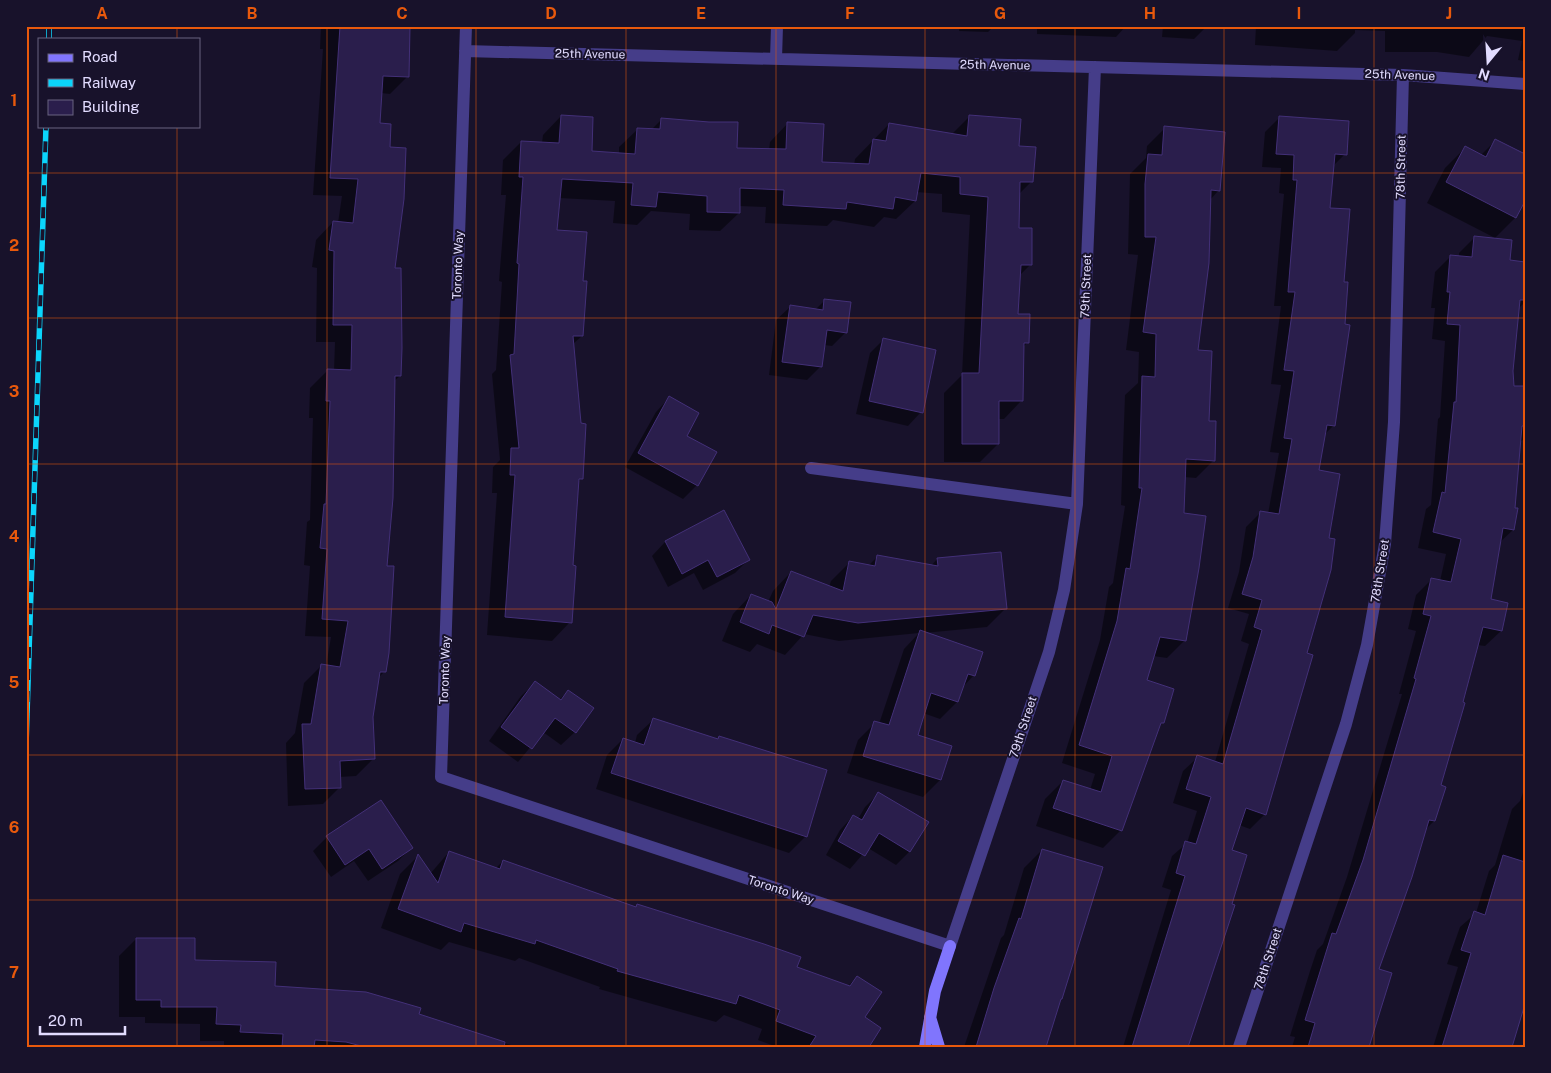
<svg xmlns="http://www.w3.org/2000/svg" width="1551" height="1073" font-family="'Public Sans',sans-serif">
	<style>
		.shadow { fill: #0007 }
		.building { fill: #2a1e4c; stroke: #433078 }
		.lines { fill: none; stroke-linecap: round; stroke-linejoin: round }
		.street { stroke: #453d89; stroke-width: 12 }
		.secondary { stroke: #8075fd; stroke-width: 12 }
		.rail-casing { stroke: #0bd5fc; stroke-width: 5.5 }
		.rail { stroke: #18122b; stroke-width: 4; stroke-dasharray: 11; stroke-linecap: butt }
		.grid { fill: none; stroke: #e8590c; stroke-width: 1; stroke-opacity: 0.55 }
		.labels { text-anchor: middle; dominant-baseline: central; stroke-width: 4; stroke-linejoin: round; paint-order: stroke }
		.street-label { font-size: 12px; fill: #e2dcff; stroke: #18122b }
		.neatline { fill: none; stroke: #e8590c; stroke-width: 2 }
		.grid-label { font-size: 16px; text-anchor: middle; font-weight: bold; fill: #e8590c }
	</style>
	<rect width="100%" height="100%" fill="#18122b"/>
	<path class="shadow" d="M 321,26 L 409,26 L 407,77 L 390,94 L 381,93 L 379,124 L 388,148 L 400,376 L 393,382 L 386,567 L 384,672 L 378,678 L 372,717 L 373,759 L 356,776 L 339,777 L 340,787 L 323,804 L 288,806 L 286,743 L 295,733 L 304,683 L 321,666 L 326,666 L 331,637 L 305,636 L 310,566 L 304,565 L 307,522 L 310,520 L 313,418 L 309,418 L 310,388 L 327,371 L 334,371 L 335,342 L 316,342 L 317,268 L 312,267 L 316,240 L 333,222 L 338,223 L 342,196 L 313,195 L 323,49 L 320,49 Z
		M 870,26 L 906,26 L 904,28 Z
		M 960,26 L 994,26 L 988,32 L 959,31 Z
		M 1037,26 L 1126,26 L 1116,37 L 1037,34 Z
		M 1163,26 L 1207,26 L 1194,39 L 1162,37 Z
		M 1256,26 L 1525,26 L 1525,61 L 1518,60 L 1522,41 L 1487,36 L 1469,57 L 1437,52 L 1385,52 L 1385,31 L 1355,30 L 1355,33 L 1337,51 L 1255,45 Z
		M 561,116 L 590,152 L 619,154 L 619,147 L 638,129 L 651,130 L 661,120 L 736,149 L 769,150 L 770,142 L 788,123 L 820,163 L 854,165 L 855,159 L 889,124 L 951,135 L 970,116 L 1017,147 L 1031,182 L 1019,194 L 1018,229 L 1030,265 L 1019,276 L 1017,315 L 1028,342 L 1023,347 L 1022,400 L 1004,419 L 998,419 L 998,444 L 980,462 L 944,462 L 944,393 L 962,375 L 970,215 L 942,212 L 942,194 L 916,192 L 915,201 L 896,219 L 884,217 L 874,227 L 833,220 L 827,226 L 765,223 L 766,207 L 739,206 L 739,213 L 720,231 L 689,230 L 690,214 L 651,211 L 637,225 L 613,223 L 615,201 L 559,198 L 556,231 L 582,282 L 582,336 L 573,344 L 581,479 L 577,483 L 571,567 L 570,622 L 552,641 L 487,635 L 497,493 L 492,493 L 493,467 L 500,460 L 492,374 L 496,370 L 502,282 L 499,281 L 506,195 L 501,195 L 503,160 L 521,142 L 542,143 L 543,135 Z
		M 1279,118 L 1345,154 L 1332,167 L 1329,209 L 1342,283 L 1334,425 L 1324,435 L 1317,471 L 1305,654 L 1265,814 L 1250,829 L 1239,825 L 1230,851 L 1187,1047 L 1123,1047 L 1171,890 L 1162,887 L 1172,856 L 1187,843 L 1197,811 L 1173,803 L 1183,771 L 1198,757 L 1215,762 L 1249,644 L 1241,641 L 1249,614 L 1228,608 L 1239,572 L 1246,527 L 1260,513 L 1268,514 L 1279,453 L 1270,452 L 1281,385 L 1271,384 L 1281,306 L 1274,306 L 1284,194 L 1279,193 L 1281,168 L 1262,167 L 1265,132 Z
		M 1165,128 L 1219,190 L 1210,200 L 1197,351 L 1214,460 L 1196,478 L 1184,477 L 1185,640 L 1167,658 L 1153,656 L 1145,681 L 1162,723 L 1159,726 L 1121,830 L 1103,848 L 1036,826 L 1045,799 L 1063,781 L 1090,790 L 1095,774 L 1062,763 L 1100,640 L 1109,587 L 1113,583 L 1125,506 L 1121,505 L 1125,395 L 1138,383 L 1139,352 L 1126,350 L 1138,255 L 1128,254 L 1130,174 L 1146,158 L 1147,146 Z
		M 1495,141 L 1515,218 L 1495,238 L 1427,203 L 1445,168 L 1465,148 L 1481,155 Z
		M 1475,237 L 1509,261 L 1525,263 L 1525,302 L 1518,309 L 1512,371 L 1513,387 L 1525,388 L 1525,439 L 1519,442 L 1513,530 L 1498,544 L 1489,600 L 1501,631 L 1485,646 L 1477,645 L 1439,786 L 1434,821 L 1425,830 L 1377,969 L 1368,1047 L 1292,1047 L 1295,1037 L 1290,1036 L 1310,971 L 1317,950 L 1323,944 L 1347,877 L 1402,694 L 1399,694 L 1416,631 L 1408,629 L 1416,595 L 1432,579 L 1440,581 L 1446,554 L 1418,548 L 1426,509 L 1431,505 L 1438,419 L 1440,417 L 1445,341 L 1432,339 L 1435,308 L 1431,308 L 1435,272 L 1451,256 L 1459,257 L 1459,253 Z
		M 825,300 L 846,332 L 832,346 L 824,345 L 821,366 L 807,380 L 769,375 L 776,320 L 790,307 L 815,310 Z
		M 883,340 L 921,412 L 908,426 L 856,414 L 870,353 Z
		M 669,398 L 685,436 L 697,485 L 683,499 L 625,467 L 656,412 Z
		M 723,512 L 748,560 L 735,573 L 703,590 L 694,573 L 668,587 L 652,556 L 665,542 Z
		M 878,556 L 931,566 L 937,559 L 1006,608 L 987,627 L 924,633 L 974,675 L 962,688 L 957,702 L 940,719 L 923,713 L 916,736 L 940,780 L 923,797 L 847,773 L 858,740 L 875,723 L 879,724 L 904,649 L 919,633 L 839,641 L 804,634 L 785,655 L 757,644 L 750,652 L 722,641 L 733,614 L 751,595 L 768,602 L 773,591 L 791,572 L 829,587 L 831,581 L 849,563 L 868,566 Z
		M 535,683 L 559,700 L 568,691 L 575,732 L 561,745 L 543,732 L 518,762 L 489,741 L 521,696 Z
		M 654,719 L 716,740 L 719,737 L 825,771 L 805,837 L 789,853 L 596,789 L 607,755 L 623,739 L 635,743 L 637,735 Z
		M 1525,787 L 1525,997 L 1510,1047 L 1433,1047 L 1458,967 L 1447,964 L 1460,927 L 1476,913 L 1489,871 L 1495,865 L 1512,809 L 1520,801 Z
		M 879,793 L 909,852 L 896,865 L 868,848 L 850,869 L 826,855 L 840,830 L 853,816 L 858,819 L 865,807 Z
		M 380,801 L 412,847 L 398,861 L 368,881 L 354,861 L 331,877 L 313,851 L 327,837 Z
		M 1042,850 L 1045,1047 L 964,1047 L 1001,938 L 1004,935 L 1024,868 Z
		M 449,852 L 495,869 L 503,861 L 847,987 L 857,977 L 867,1047 L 777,1047 L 758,1040 L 762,1029 L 724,1015 L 716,1022 L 599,989 L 600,987 L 519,958 L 515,961 L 449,942 L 441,950 L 381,928 L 400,874 L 418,856 L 430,874 Z
		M 136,939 L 193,962 L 274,987 L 417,1015 L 517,1047 L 224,1047 L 224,1041 L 200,1041 L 200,1024 L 145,1023 L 145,1017 L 119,1017 L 119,956 Z"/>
	<path class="building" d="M 340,26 L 410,26 L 409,77 L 383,76 L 380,123 L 391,124 L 390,147 L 406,148 L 404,199 L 395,268 L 401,268 L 402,348 L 401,376 L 395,376 L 393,498 L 387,566 L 394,566 L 389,653 L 386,672 L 380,672 L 373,717 L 375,759 L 340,761 L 341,788 L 305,789 L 302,724 L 311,724 L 321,664 L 340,667 L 348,621 L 322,619 L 327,549 L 320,548 L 324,504 L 326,504 L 330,401 L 326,401 L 327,369 L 351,370 L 352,325 L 333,325 L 334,251 L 329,250 L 333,221 L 353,223 L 358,179 L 330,178 Z
		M 561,115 L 593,117 L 592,151 L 635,154 L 637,128 L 660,129 L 661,118 L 709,122 L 738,122 L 737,148 L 786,149 L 787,122 L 824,124 L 822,162 L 869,164 L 873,139 L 886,141 L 889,123 L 967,136 L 969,115 L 1021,119 L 1019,146 L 1036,147 L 1033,182 L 1020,182 L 1019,228 L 1032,228 L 1032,265 L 1021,265 L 1018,314 L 1030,314 L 1029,343 L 1024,343 L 1023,401 L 999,401 L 999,444 L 962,444 L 962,373 L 979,373 L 988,197 L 960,194 L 960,177 L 921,173 L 916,201 L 895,197 L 893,209 L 847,202 L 846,209 L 783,205 L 784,190 L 740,188 L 740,213 L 707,212 L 707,196 L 658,192 L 656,207 L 631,205 L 633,183 L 562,179 L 557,230 L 587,232 L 583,281 L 587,281 L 583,336 L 573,336 L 581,423 L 586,424 L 583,479 L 579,479 L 573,565 L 576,566 L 572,623 L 505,617 L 515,475 L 510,475 L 511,448 L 519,448 L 510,355 L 514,354 L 519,264 L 517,263 L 523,177 L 519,177 L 521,141 L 559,143 Z
		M 1279,116 L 1349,121 L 1347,155 L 1335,154 L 1330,208 L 1350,209 L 1344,282 L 1348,282 L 1345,324 L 1350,325 L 1335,426 L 1327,425 L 1319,470 L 1340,474 L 1329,538 L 1335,539 L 1331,570 L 1307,653 L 1313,655 L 1266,815 L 1246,808 L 1232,850 L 1247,855 L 1232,904 L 1235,905 L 1188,1047 L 1132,1047 L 1185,876 L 1176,873 L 1185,841 L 1196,844 L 1211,797 L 1186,789 L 1197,755 L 1223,764 L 1262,630 L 1254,627 L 1262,600 L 1242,594 L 1253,557 L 1260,511 L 1279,514 L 1292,439 L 1284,438 L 1294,371 L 1284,370 L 1295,292 L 1288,292 L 1297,180 L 1293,180 L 1294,155 L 1276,154 Z
		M 1164,126 L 1225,132 L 1220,191 L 1211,190 L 1209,263 L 1198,350 L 1212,351 L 1209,421 L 1216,421 L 1215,461 L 1186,459 L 1184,513 L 1206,516 L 1199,568 L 1186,641 L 1160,637 L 1147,680 L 1174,689 L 1164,723 L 1161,723 L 1122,831 L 1053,808 L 1063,780 L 1101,792 L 1112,756 L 1079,745 L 1117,621 L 1126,568 L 1130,569 L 1142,488 L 1139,488 L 1142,376 L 1155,377 L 1156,334 L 1143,332 L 1156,237 L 1145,237 L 1145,184 L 1148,154 L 1162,155 Z
		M 1495,139 L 1525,154 L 1525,201 L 1516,218 L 1446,182 L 1465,146 L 1486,157 Z
		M 1474,236 L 1512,240 L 1510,260 L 1525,262 L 1525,300 L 1520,300 L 1513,371 L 1514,386 L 1525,386 L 1525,426 L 1522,426 L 1515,508 L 1518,508 L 1514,530 L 1503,528 L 1491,599 L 1508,603 L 1502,631 L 1483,627 L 1463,702 L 1465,703 L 1441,785 L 1446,787 L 1435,821 L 1429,820 L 1412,877 L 1379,969 L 1392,973 L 1369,1047 L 1308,1047 L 1315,1023 L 1305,1020 L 1332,933 L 1336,934 L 1363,860 L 1416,679 L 1414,678 L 1431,616 L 1423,614 L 1431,578 L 1451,582 L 1461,539 L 1433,532 L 1442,492 L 1445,493 L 1454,402 L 1456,402 L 1460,325 L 1447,324 L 1450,292 L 1447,292 L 1450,255 L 1472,257 Z
		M 824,299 L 851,302 L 847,333 L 827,330 L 822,367 L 782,362 L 790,305 L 823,310 Z
		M 883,338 L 936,350 L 923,413 L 869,401 Z
		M 669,396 L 699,413 L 687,436 L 717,452 L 698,486 L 638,453 Z
		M 724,510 L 750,560 L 717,577 L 708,560 L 682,574 L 665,541 Z
		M 1001,552 L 1007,609 L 858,623 L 813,615 L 804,637 L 772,625 L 769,634 L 740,622 L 751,594 L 772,602 L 776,609 L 791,571 L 843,591 L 849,561 L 875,566 L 877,555 L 938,566 L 937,558 Z
		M 920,630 L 983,652 L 975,676 L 968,674 L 958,702 L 931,693 L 918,735 L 952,746 L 941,780 L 863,756 L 874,721 L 889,725 Z
		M 535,681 L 561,700 L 568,690 L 594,708 L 576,733 L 555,718 L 532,749 L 501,727 Z
		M 653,718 L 718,739 L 719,736 L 827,770 L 807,837 L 611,773 L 623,738 L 644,745 Z
		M 878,792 L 929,822 L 910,852 L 879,833 L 865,856 L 838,841 L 853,815 L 862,820 Z
		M 381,800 L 413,848 L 382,869 L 369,849 L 345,865 L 326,836 Z
		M 1042,849 L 1103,867 L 1062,999 L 1061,999 L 1046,1047 L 976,1047 L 994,988 L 1019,918 L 1021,919 Z
		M 449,851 L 500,869 L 503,860 L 636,907 L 637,904 L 764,944 L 801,957 L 797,967 L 850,986 L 857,976 L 882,992 L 865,1017 L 881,1028 L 869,1047 L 809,1047 L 816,1036 L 776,1021 L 780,1010 L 739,995 L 736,1004 L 617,971 L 618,969 L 536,940 L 535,944 L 464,923 L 461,932 L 398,909 L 418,854 L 438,883 Z
		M 1503,855 L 1525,862 L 1525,1004 L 1512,1047 L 1442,1047 L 1471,953 L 1461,950 L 1474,911 L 1485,915 Z
		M 136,938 L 195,938 L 195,960 L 276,962 L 275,986 L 366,992 L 421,1008 L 419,1014 L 505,1042 L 504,1047 L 365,1047 L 346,1042 L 315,1040 L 314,1047 L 282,1047 L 283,1034 L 240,1032 L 241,1025 L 216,1024 L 217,1007 L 161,1007 L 161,1000 L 136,1000 Z"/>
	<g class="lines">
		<path class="street" d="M 466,26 L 441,777 L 950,946 L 1049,652 L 1064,590 L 1077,504 L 1095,67
			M 465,51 L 1403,75 L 1525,84
			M 776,59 L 777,26
			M 811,468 L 1077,504
			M 1239,1047 L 1346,724 L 1367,645 L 1385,544 L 1394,422 L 1403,75"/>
		<path class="secondary" d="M 930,1017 L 939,1047
			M 925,1047 L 935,991 L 950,946"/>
		<defs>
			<path id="rail" d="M 49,39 L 49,26
				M 26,746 L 46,126"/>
		</defs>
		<use href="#rail" class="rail-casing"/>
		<use href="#rail" class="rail"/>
	</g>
	<path class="grid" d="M 177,26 L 177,39M 327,26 L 327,1047M 476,26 L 476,1047M 626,26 L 626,1047M 776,26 L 776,1047M 925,26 L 925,1047M 1075,26 L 1075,1047M 1224,26 L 1224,1047M 1374,26 L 1374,1047M 177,126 L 177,1047M 26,173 L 1525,173M 26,318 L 1525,318M 26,464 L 1525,464M 26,609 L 1525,609M 26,755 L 1525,755M 26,900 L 1525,900"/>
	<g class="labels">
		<g class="street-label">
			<text transform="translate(590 54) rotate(1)">25th Avenue</text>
			<text transform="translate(995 65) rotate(1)">25th Avenue</text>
			<text transform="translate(1400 75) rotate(2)">25th Avenue</text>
			<text transform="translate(1401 167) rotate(-89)">78th Street</text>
			<text transform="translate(458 265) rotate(-88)">Toronto Way</text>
			<text transform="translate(1086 286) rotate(-88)">79th Street</text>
			<text transform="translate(1380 571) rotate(-81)">78th Street</text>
			<text transform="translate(445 670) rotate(-88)">Toronto Way</text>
			<text transform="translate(1023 727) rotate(-72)">79th Street</text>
			<text transform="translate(781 890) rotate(18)">Toronto Way</text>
			<text transform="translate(1268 959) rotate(-72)">78th Street</text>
		</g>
	</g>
	<rect width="1551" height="1073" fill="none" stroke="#18122b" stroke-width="55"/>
	<rect x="38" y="38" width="162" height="90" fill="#18122b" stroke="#696380"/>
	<rect x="48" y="54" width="25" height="8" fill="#8075fd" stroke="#696380"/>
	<text x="82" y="62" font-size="15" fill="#e2dcff">Road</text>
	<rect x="48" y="79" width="25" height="8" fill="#0bd5fc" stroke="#696380"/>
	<text x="82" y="88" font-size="15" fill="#e2dcff">Railway</text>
	<rect x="48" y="100" width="25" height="15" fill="#2a1e4c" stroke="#696380"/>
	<text x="82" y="112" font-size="15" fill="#e2dcff">Building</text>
	<g transform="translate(1488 62) rotate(198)" stroke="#18122b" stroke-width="4" paint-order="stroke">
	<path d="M0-4L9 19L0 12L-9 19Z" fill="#e2dcff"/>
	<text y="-8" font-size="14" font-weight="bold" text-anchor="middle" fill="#e2dcff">N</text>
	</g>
	<path d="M40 1026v8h85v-8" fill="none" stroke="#e2dcff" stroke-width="2.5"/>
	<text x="48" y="1026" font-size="15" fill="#e2dcff" stroke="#18122b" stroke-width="4" paint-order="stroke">20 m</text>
	<rect x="28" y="28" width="1496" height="1018" class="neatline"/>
	<g class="grid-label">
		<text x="102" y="19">A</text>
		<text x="252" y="19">B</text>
		<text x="402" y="19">C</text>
		<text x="551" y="19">D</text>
		<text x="701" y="19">E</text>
		<text x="850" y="19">F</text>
		<text x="1000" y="19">G</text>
		<text x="1150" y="19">H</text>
		<text x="1299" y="19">I</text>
		<text x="1449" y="19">J</text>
		<text x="14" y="106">1</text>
		<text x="14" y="251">2</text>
		<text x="14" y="397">3</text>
		<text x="14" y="542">4</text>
		<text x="14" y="688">5</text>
		<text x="14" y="833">6</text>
		<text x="14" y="978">7</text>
	</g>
</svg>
